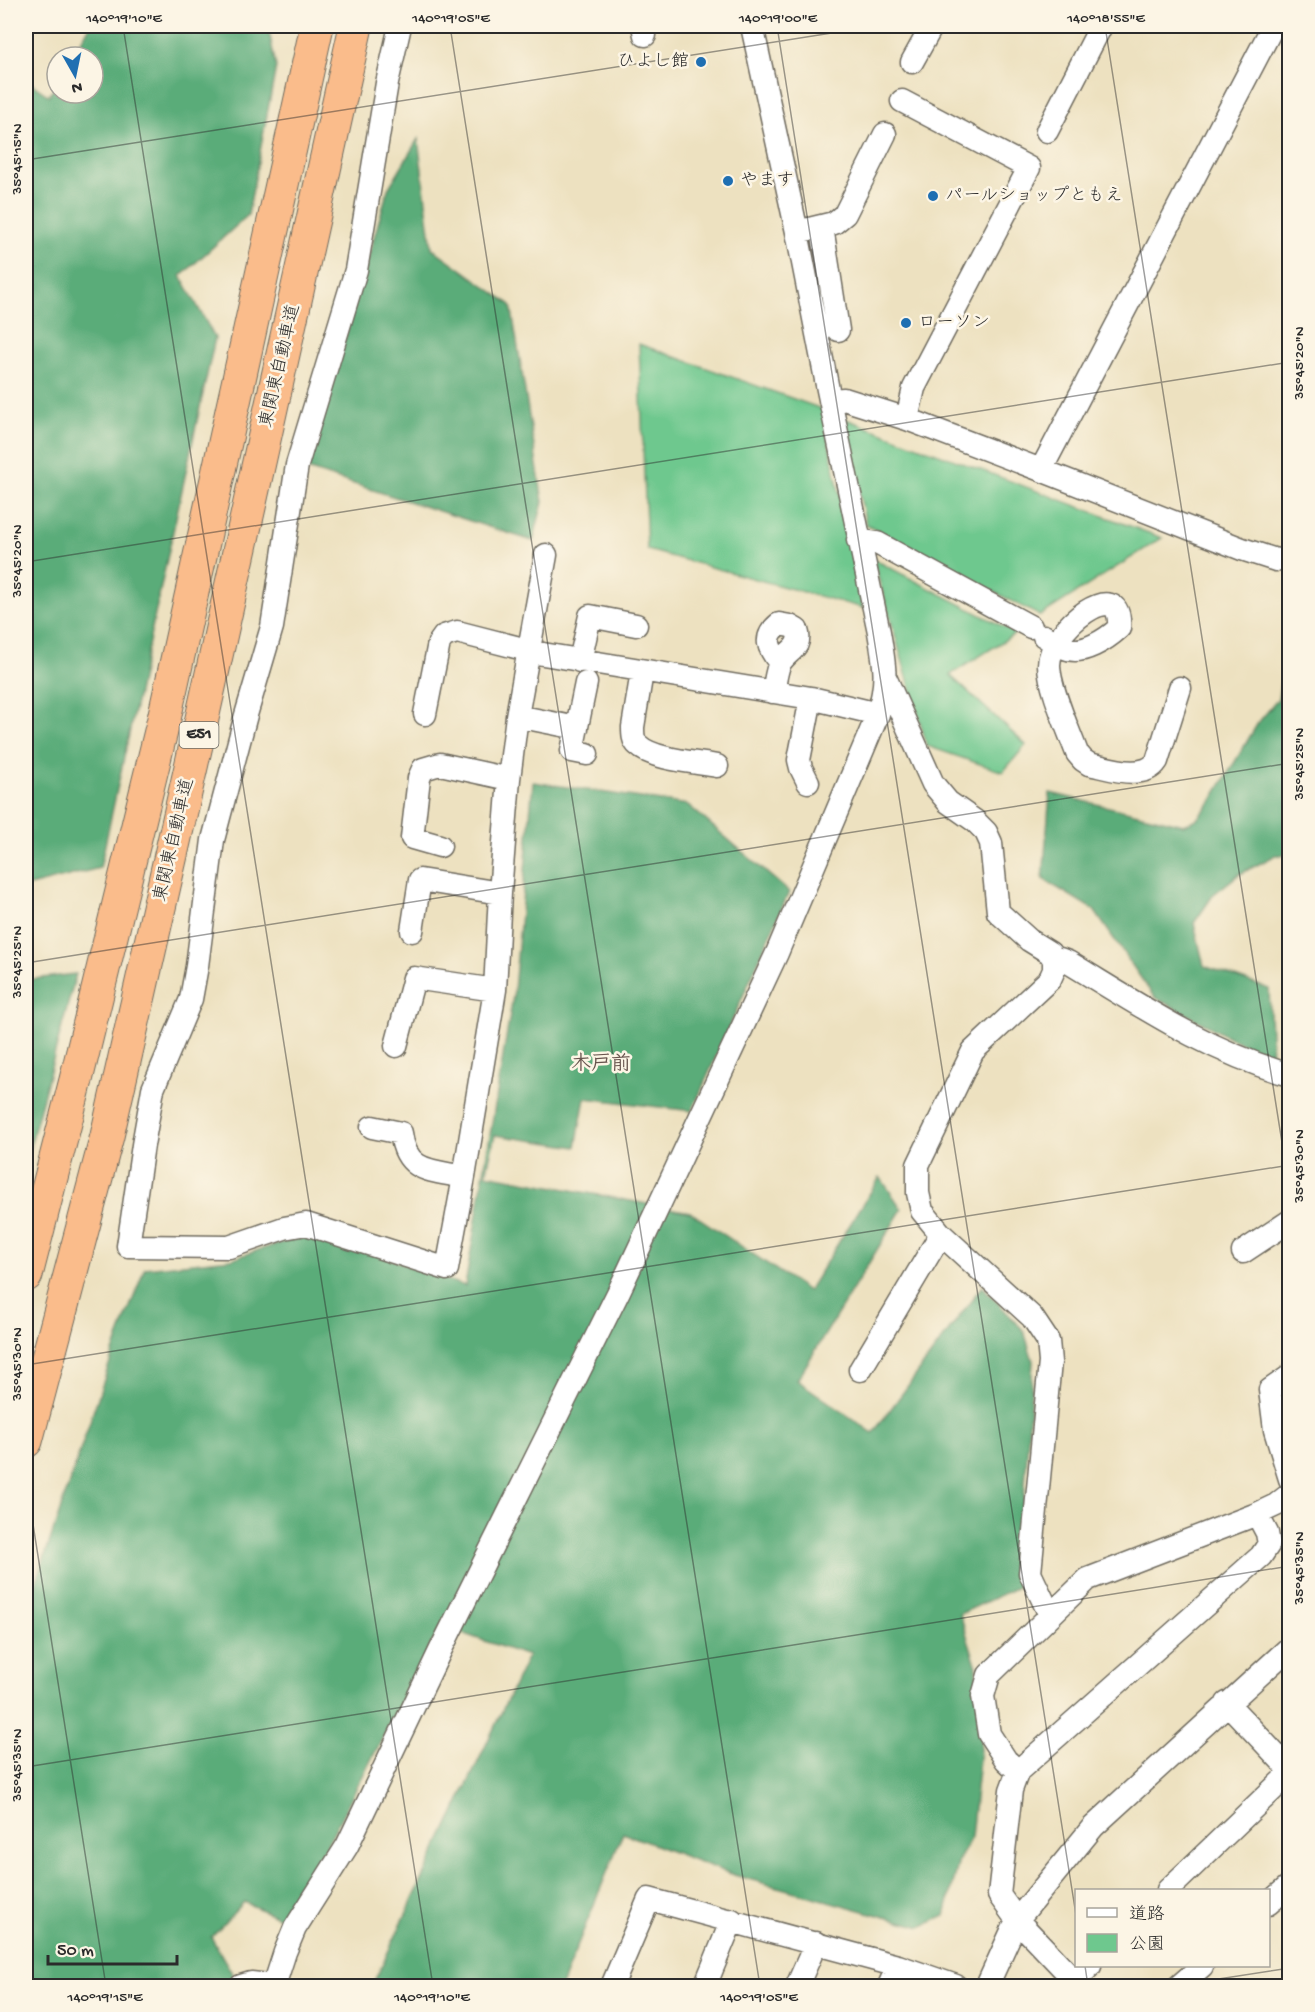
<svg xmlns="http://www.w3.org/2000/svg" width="1315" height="2012" font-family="'Gochi Hand','Klee One',sans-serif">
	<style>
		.green { fill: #6ec88e; stroke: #4c7a5c; stroke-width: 1.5 }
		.forest { fill: #5aac79; stroke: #426c52; stroke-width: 1.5 }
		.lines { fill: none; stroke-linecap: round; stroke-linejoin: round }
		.minor-casing { stroke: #6f6b5f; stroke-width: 25 }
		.highway-casing { stroke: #6f6b5f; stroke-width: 35 }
		.minor { stroke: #fff; stroke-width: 22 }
		.highway { stroke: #fabc8b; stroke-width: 33 }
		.ticks { fill: none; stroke: #2b2b2b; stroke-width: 1.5; stroke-opacity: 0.45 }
		.poi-dot { fill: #1f6fb2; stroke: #fcf5e5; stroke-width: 2 }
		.labels { text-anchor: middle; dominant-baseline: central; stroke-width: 5; stroke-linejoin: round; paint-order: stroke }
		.shield { fill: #fcf5e5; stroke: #6a6863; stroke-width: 1.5 }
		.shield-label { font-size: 16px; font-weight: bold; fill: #2b2b2b }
		.poi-label { font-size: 18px; fill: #2b2b2b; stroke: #fcf5e5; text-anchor: start }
		.street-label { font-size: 18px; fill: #2b2b2b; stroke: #fcf5e5 }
		.neighbourhood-label { font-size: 20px; font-weight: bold; fill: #68544e; stroke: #fcf5e5 }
		.neatline { fill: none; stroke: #2b2b2b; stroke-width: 2 }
		.ticks-label { font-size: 15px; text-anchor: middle; fill: #2b2b2b }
	</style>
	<rect width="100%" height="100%" fill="#fcf5e5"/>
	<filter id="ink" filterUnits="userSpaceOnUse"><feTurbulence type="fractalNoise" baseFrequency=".0167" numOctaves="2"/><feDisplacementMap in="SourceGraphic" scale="12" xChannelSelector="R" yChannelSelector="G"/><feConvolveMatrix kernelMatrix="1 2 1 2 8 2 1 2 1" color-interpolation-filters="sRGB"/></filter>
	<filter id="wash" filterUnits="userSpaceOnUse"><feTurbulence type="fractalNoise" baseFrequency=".008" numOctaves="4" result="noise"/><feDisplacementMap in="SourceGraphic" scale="24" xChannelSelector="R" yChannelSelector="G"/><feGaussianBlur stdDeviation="1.35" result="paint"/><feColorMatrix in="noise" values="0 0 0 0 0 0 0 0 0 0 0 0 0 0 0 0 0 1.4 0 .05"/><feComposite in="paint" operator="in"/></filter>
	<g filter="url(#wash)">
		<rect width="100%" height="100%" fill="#ede1c0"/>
		<path class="green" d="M 639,344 L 822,409 L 863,608 L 647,550 Z
			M 843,418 L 1162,538 L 1040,616 L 866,524 Z
			M 873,559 L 1016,633 L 950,675 L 1026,745 L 1003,772 L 927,746 Z"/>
		<path class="forest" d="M 90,26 L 268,26 L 276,67 L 248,215 L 181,276 L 215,338 L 100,868 L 26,887 L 26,80 L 49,96 L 57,83 L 57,93 L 93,93 L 93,57 L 72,57 Z
			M 418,139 L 432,248 L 511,305 L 543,502 L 533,541 L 307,469 L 388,189 Z
			M 1289,635 L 1289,855 L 1276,855 L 1238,875 L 1214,894 L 1194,923 L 1204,966 L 1269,989 L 1272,1060 L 1154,997 L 1094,910 L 1043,879 L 1050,793 L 1184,825 L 1197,819 L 1211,802 L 1258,723 L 1278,699 Z
			M 533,782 L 688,805 L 789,892 L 692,1111 L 585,1098 L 576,1147 L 495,1135 L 486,1174 L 690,1212 L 808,1291 L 880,1177 L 902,1209 L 797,1380 L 873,1433 L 982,1286 L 1024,1331 L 1033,1361 L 1020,1562 L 1024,1584 L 960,1614 L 977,1667 L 981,1740 L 971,1837 L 959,1860 L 945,1916 L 921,1927 L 734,1875 L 623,1833 L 561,1986 L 372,1986 L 528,1656 L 441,1626 L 287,1921 L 244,1902 L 211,1937 L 236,1980 L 228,1986 L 26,1986 L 26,1612 L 118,1338 L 145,1268 L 231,1259 L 284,1242 L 325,1232 L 418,1270 L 465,1286 L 514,990 Z
			M 76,974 L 26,1161 L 26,980 Z"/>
	</g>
	<g filter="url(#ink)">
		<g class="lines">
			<defs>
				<path id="minor" d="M 400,26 L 387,83 L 356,270 L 297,465 L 272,627 L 246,715 L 213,840 L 197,966 L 191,999 L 153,1089 L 143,1145 L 128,1246 L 229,1247 L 284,1228 L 306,1224 L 447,1269 L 464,1177 L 495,990 L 500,893 L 509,779 L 517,716 L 546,555
					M 643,26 L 645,35
					M 912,62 L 932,26
					M 902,101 L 1029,168 L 914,388 L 907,419
					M 1047,131 L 1101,26
					M 822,227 L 838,330
					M 797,232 L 834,223 L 845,214 L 885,134
					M 830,400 L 844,399 L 907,419 L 1041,470 L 1242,549 L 1276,560 L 1290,559
					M 1041,470 L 1273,26
					M 858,540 L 877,543 L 1031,627
					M 1044,636 C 1051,640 1058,645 1065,648 C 1082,656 1107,639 1119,628 C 1123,571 1049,630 1049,665 C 1049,687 1069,731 1077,753 L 1083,760 L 1089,764 C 1109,768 1144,781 1157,761 L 1180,688
					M 580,661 L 590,616 L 636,625
					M 642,672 L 633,727 C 633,734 633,741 638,745 C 653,760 696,762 717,766
					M 886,679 L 933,784 L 948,802 L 975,821 L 986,832 L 991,843 L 998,912 L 1029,940 L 1050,953 L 1054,960 L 1054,970 L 1050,979 L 973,1051 L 918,1165 L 918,1193 L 922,1211 L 941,1234 L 1032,1317 L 1048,1341 L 1050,1362 L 1030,1573 L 1050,1615
					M 586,683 L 572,751 L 587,754
					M 773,692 C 775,684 776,671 780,663 C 788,650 803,648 797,630 L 790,626 L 779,624 C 762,638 769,649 780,663
					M 425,714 L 439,643 L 444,636 L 457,632 L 543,654 L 811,698 L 878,714
					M 517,716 L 577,728
					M 808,782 L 801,768 L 799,760 L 811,698
					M 440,846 L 412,838 L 419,778 L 423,769 L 440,764 L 509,779
					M 412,931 L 420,880 L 500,893
					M 1054,960 L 1060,959 L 1068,962 C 1141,1006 1207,1051 1290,1075
					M 396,1046 L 414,978 L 495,990
					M 372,1127 L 401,1133 C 406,1173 431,1170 464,1177
					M 1243,1252 L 1290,1221
					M 860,1370 L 941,1234
					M 1290,1376 L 1270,1390 L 1275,1430 L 1290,1479
					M 1227,1703 L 1290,1770
					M 1018,1771 L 1006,1760 L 989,1734 L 983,1696 L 989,1675 L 1088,1579 L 1257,1514 L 1276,1505 L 1290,1494
					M 1168,1890 L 1290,1773
					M 1268,1904 L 1290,1885
					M 1074,1981 L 1090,1966
					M 241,1986 L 251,1983 L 278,1986
					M 274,1986 L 285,1952 L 295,1928 L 347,1846 L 441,1649 L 619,1291 L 777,953 L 878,714 C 888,679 885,668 879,632 L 828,390 L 797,232 L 752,26
					M 612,1986 L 649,1899 L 898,1966 L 956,1986
					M 705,1986 L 732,1920
					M 797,1986 L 816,1943
					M 889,1986 L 898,1966
					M 987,1986 L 1017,1920 L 1093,1827 L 1290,1647
					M 1080,1986 L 1017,1920 L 999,1895 L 1011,1790 L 1018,1771 L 1261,1556 L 1269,1544 L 1267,1533 L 1257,1514
					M 1179,1986 L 1202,1966"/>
				<path id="highway" d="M 26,1275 L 76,1080 L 164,719 L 317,26
					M 26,1441 L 107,1136 L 201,723 L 356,26"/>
			</defs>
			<use href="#minor" class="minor-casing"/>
			<use href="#highway" class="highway-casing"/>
			<use href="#minor" class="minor"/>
			<use href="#highway" class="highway"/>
		</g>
	</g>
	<path class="ticks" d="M 123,26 L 433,1986M 450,26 L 760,1986M 777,26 L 1076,1915M 1105,26 L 1290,1193M 26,160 L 876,26M 26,562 L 1290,362M 26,963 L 1290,763M 26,1365 L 1290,1165M 26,1480 L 106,1986M 26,1767 L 1290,1566M 1085,1966 L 1088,1986M 1173,1986 L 1290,1968"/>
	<g class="poi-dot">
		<circle cx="701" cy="62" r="6"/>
		<circle cx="728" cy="181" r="6"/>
		<circle cx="933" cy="196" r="6"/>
		<circle cx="906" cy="323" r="6"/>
	</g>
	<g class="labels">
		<rect class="shield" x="179.5" y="722" width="39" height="26" rx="4.5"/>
		<g class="shield-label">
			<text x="199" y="735">E51</text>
		</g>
		<g class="poi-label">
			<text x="689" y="62" text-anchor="end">ひよし館</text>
			<text x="740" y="181">やます</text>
			<text x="945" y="196">パールショップともえ</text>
			<text x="918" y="323">ローソン</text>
		</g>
		<g class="street-label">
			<text transform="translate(281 366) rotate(-77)">東関東自動車道</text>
			<text transform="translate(175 840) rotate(-77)">東関東自動車道</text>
		</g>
		<g class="neighbourhood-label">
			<text x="601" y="1065">木戸前</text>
		</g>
	</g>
	<rect width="1315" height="2012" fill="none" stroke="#fcf5e5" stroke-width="66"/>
	<rect x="1075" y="1889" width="195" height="78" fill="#fcf5e5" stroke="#a8a49b" stroke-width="1.5"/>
	<rect x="1087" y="1908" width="30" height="9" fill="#ffffff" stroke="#a8a49b" stroke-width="1.5"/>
	<text x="1129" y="1919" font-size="18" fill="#2b2b2b">道路</text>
	<rect x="1087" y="1934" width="30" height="18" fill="#6ec88e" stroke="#a8a49b" stroke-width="1.5"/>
	<text x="1129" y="1949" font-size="18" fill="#2b2b2b">公園</text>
	<g transform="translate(75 75) rotate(171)"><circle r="28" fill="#fcf5e5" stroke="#a8a49b" stroke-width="1.5"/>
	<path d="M0-4.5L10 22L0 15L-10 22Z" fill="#1f6fb2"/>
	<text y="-9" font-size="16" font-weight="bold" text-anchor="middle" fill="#2b2b2b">N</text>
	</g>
	<path d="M48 1955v9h129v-9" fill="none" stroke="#2b2b2b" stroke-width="3"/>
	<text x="57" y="1955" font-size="18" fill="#2b2b2b" stroke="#fcf5e5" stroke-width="4.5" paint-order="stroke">50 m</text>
	<rect x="33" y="33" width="1249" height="1946" class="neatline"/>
	<g class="ticks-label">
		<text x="124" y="22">140°19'10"E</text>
		<text x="451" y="22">140°19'05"E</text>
		<text x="778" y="22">140°19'00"E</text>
		<text x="1106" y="22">140°18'55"E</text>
		<text transform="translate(16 159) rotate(-90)" y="5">35°45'15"N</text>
		<text transform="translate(1298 363) rotate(-90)" y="5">35°45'20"N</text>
		<text transform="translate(16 561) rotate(-90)" y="5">35°45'20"N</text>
		<text transform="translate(1298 764) rotate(-90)" y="5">35°45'25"N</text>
		<text transform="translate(16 962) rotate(-90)" y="5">35°45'25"N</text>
		<text transform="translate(1298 1166) rotate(-90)" y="5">35°45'30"N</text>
		<text transform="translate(16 1364) rotate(-90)" y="5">35°45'30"N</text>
		<text transform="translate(1298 1568) rotate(-90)" y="5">35°45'35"N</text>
		<text transform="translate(16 1765) rotate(-90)" y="5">35°45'35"N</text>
		<text x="105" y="2001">140°19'15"E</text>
		<text x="432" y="2001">140°19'10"E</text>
		<text x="759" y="2001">140°19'05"E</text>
	</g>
</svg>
